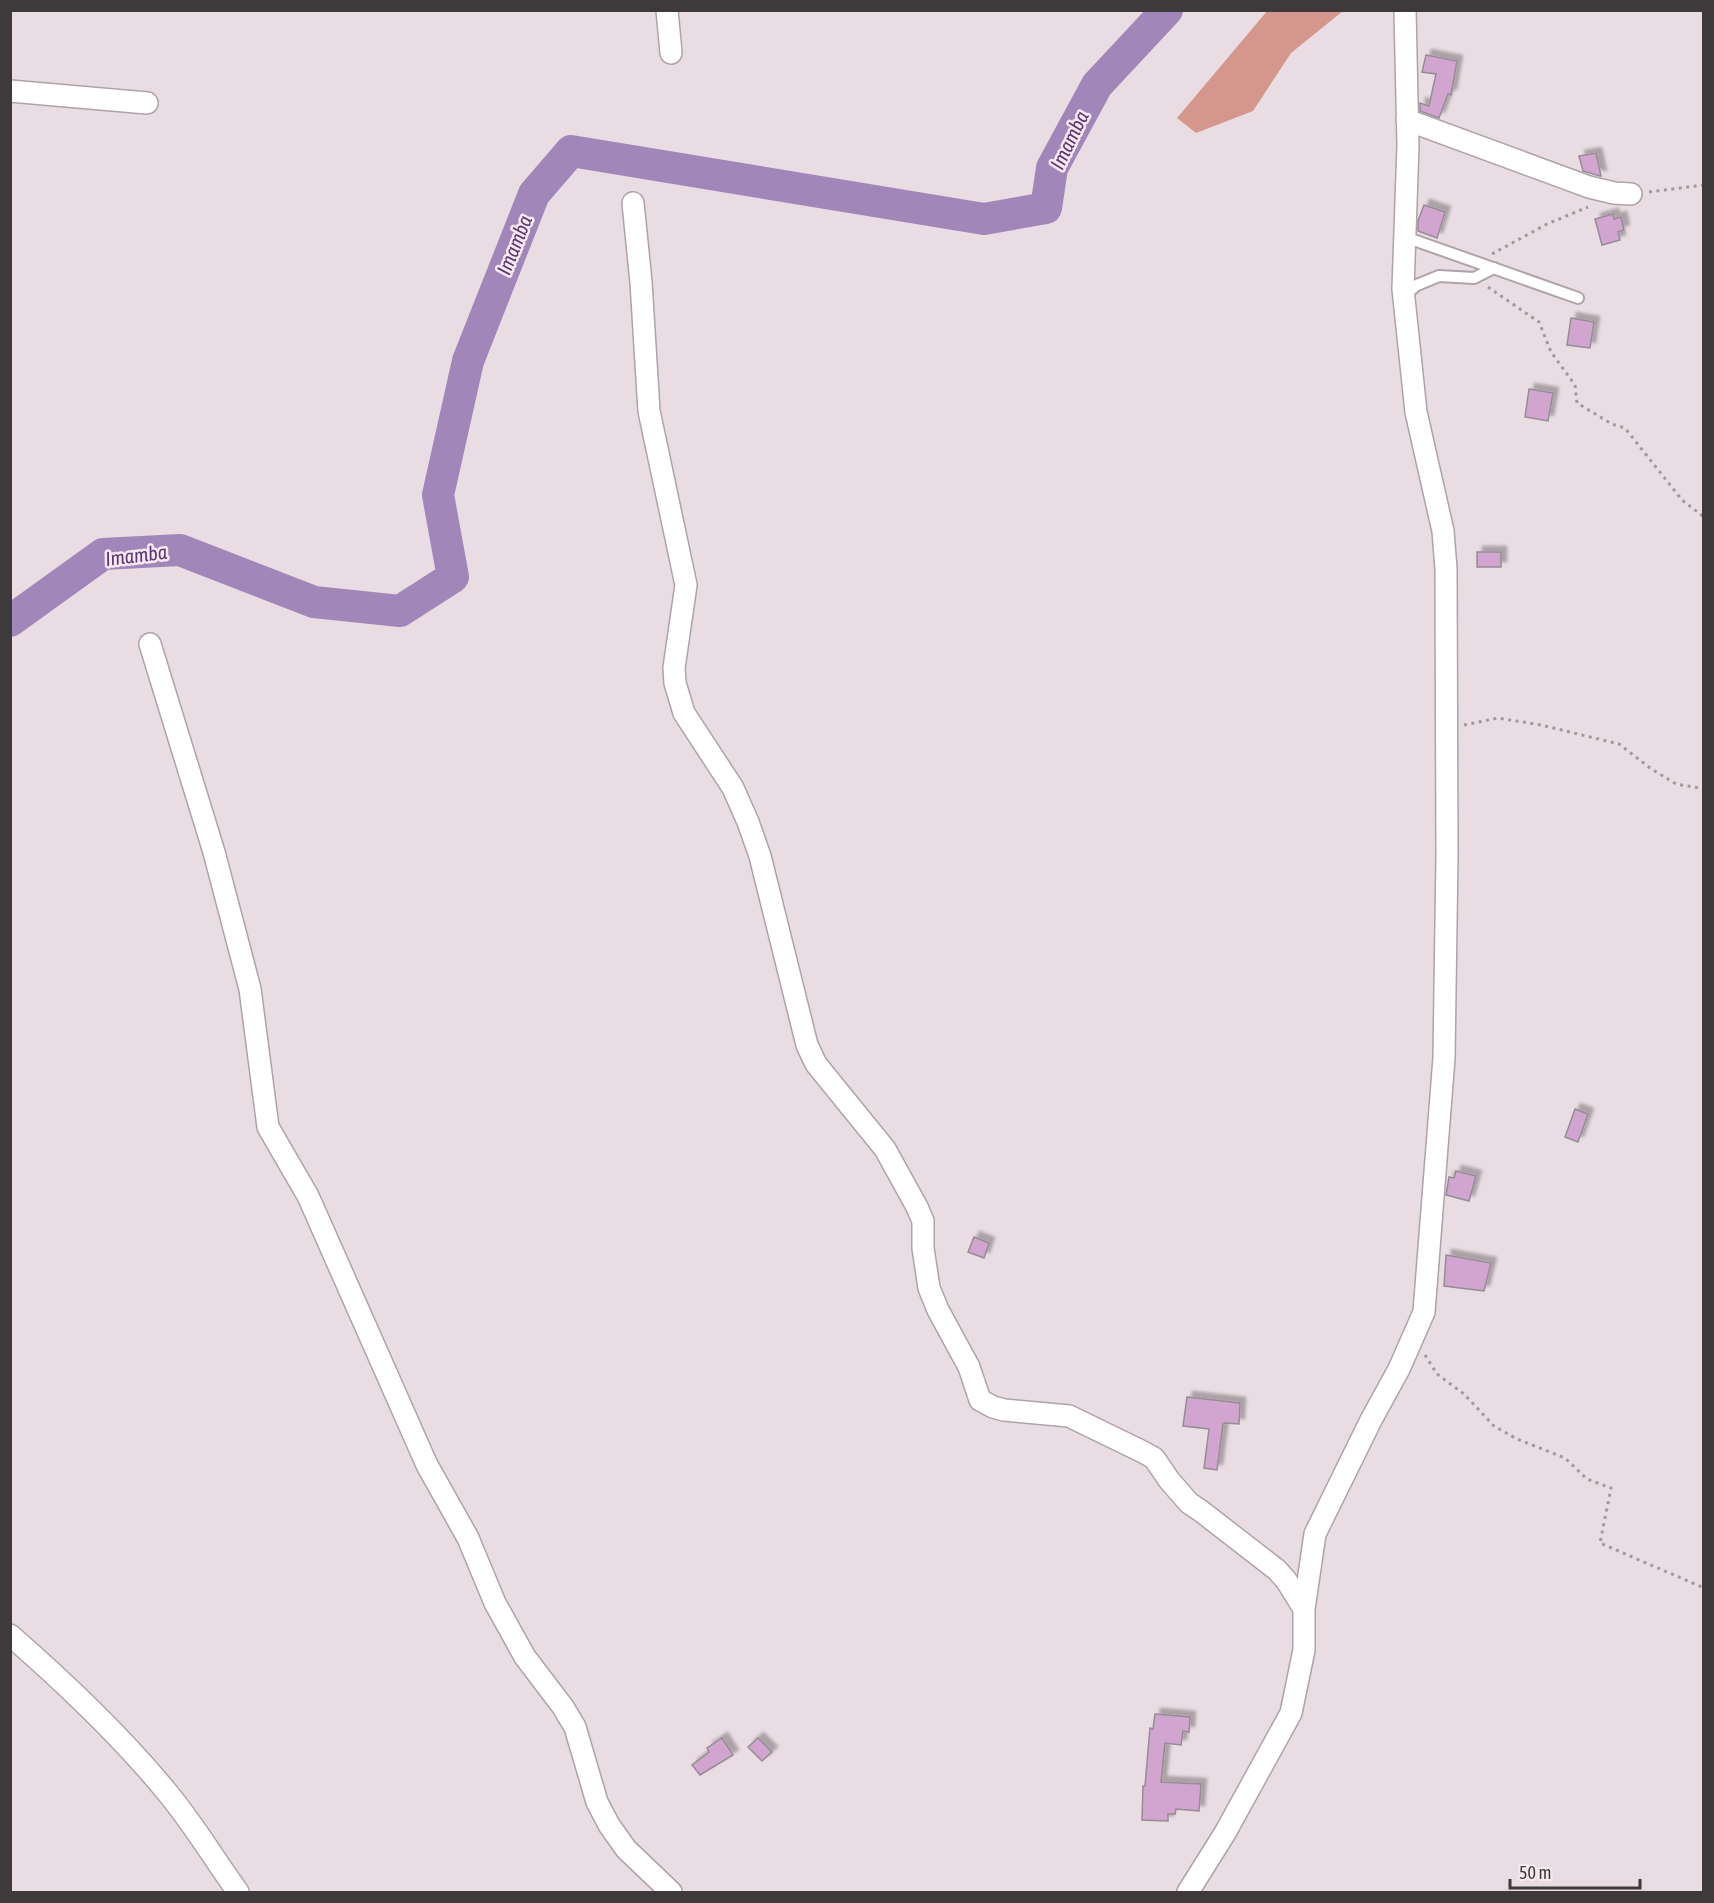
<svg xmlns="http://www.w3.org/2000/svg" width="1714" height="1903" font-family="'Asap Condensed',sans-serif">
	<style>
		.forest { fill: #d5978d }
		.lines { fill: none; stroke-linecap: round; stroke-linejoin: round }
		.river { stroke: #a187b9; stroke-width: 32 }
		.building { fill: #d1a5cf; stroke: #958c95; stroke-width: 1.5; filter: url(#shadow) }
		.lane-casing { stroke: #afa2a8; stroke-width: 14 }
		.street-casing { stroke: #afa2a8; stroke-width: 24 }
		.path { stroke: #a2999d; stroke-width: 3; stroke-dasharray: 3 4.5; stroke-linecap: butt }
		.lane { stroke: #fff; stroke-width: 10 }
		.street { stroke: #fff; stroke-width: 21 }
		.labels { text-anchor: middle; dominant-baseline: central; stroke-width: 5; stroke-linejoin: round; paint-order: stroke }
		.water-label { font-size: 20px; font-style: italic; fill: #583674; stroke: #f6e9ef }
	</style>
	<defs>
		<filter id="shadow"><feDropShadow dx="5.5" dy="-5.5" stdDeviation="1.5" flood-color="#0004"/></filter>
	</defs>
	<rect width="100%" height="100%" fill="#e9dce2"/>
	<path class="forest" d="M 1268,10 L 1343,11 L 1291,53 L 1253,111 L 1196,133 L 1177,118 Z"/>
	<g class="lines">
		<path class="river" d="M 10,621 L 103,554 L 180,550 L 314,602 L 400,611 L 453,577 L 438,495 L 468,361 L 534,194 L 571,151 L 984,219 L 1046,208 L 1052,168 L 1097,85 L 1167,10"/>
	</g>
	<path class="building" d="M 1426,55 L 1457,61 L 1451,95 L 1448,94 L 1439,118 L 1420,111 L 1420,103 L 1429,106 L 1436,74 L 1422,72 Z
		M 1596,153 L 1601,176 L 1600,176 L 1583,171 L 1579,156 Z
		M 1424,205 L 1445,212 L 1437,238 L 1418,231 L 1418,221 Z
		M 1613,214 L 1614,219 L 1621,217 L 1624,230 L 1618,232 L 1620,240 L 1602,245 L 1595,219 Z
		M 1571,318 L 1594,322 L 1590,348 L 1567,345 Z
		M 1529,389 L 1553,393 L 1548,421 L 1525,417 Z
		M 1477,552 L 1501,552 L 1501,567 L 1477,567 Z
		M 1575,1109 L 1588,1114 L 1578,1142 L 1565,1137 Z
		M 1456,1171 L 1476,1176 L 1469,1201 L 1446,1195 L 1449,1177 L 1454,1178 Z
		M 974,1237 L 989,1243 L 984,1258 L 968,1252 Z
		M 1446,1255 L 1491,1263 L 1484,1291 L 1444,1286 Z
		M 1187,1397 L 1240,1403 L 1239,1424 L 1225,1423 L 1223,1424 L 1217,1470 L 1204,1468 L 1209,1429 L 1183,1426 Z
		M 1155,1714 L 1190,1717 L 1189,1732 L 1183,1731 L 1181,1745 L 1165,1743 L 1161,1782 L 1201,1784 L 1199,1811 L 1176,1809 L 1175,1814 L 1168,1814 L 1168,1821 L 1142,1820 L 1143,1786 L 1145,1786 L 1150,1728 L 1153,1729 Z
		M 722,1738 L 733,1755 L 700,1775 L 692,1765 L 709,1752 L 707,1748 Z
		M 758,1738 L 772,1752 L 762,1761 L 748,1747 Z"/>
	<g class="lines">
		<defs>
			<path id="lane" d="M 1405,237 L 1578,298
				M 1404,296 L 1417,285 L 1439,276 L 1474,278 L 1494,268"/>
			<path id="street" d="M 667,10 L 671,53
				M 10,91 L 147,103
				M 1407,120 L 1589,187 L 1614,193 L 1631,194
				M 633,203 L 641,282 L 649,411 L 686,585 L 674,668 L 675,683 L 684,713 L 733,788 L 748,822 L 760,856 L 807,1045 L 816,1064 L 885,1149 L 917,1207 L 923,1221 L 923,1248 L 929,1288 L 938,1310 L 969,1367 L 980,1400 L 993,1407 L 1004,1410 L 1069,1416 L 1141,1451 L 1154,1458 L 1169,1480 L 1189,1503 L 1201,1511 L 1277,1570 L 1286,1580 L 1304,1609
				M 150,644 L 214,852 L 250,989 L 268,1127 L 308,1196 L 427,1465 L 468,1538 L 495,1603 L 525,1657 L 563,1707 L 575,1727 L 597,1802 L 609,1825 L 626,1849 L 671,1892
				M 10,1635 C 65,1683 120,1735 166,1791 C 193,1823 214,1859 238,1892
				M 1188,1892 L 1225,1833 L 1291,1713 L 1304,1650 L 1304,1609 L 1315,1534 L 1371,1420 L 1399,1369 L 1424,1312 L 1444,1058 L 1447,856 L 1446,569 L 1443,531 L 1416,412 L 1403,289 L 1408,145 L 1405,10"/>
		</defs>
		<use href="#lane" class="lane-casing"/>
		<use href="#street" class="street-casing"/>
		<path class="path" d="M 1649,192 L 1704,185
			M 1492,254 L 1547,224 L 1588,207
			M 1488,287 L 1539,322 L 1551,352 L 1575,385 L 1577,403 L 1612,424 L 1625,428 L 1682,500 L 1704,517
			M 1464,725 L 1498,718 L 1541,725 L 1619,744 L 1650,768 L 1676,784 L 1699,788 L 1704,787
			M 1425,1355 L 1437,1374 L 1464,1394 L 1494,1426 L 1517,1439 L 1565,1458 L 1587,1479 L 1611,1488 L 1600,1543 L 1704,1588"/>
		<use href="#lane" class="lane"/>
		<use href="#street" class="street"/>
	</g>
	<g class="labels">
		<g class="water-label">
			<text transform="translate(1069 140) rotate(-64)">Imamba</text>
			<text transform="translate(514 245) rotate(-68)">Imamba</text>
			<text transform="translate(136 555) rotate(-7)">Imamba</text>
		</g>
	</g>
	<rect width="1714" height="1903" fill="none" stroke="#3e393b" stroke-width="24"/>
	<path d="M1510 1879v9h130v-9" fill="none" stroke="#3e393b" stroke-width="3"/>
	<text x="1519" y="1879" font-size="18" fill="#3e393b" stroke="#f6e9ef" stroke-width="4.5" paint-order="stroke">50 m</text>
</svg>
